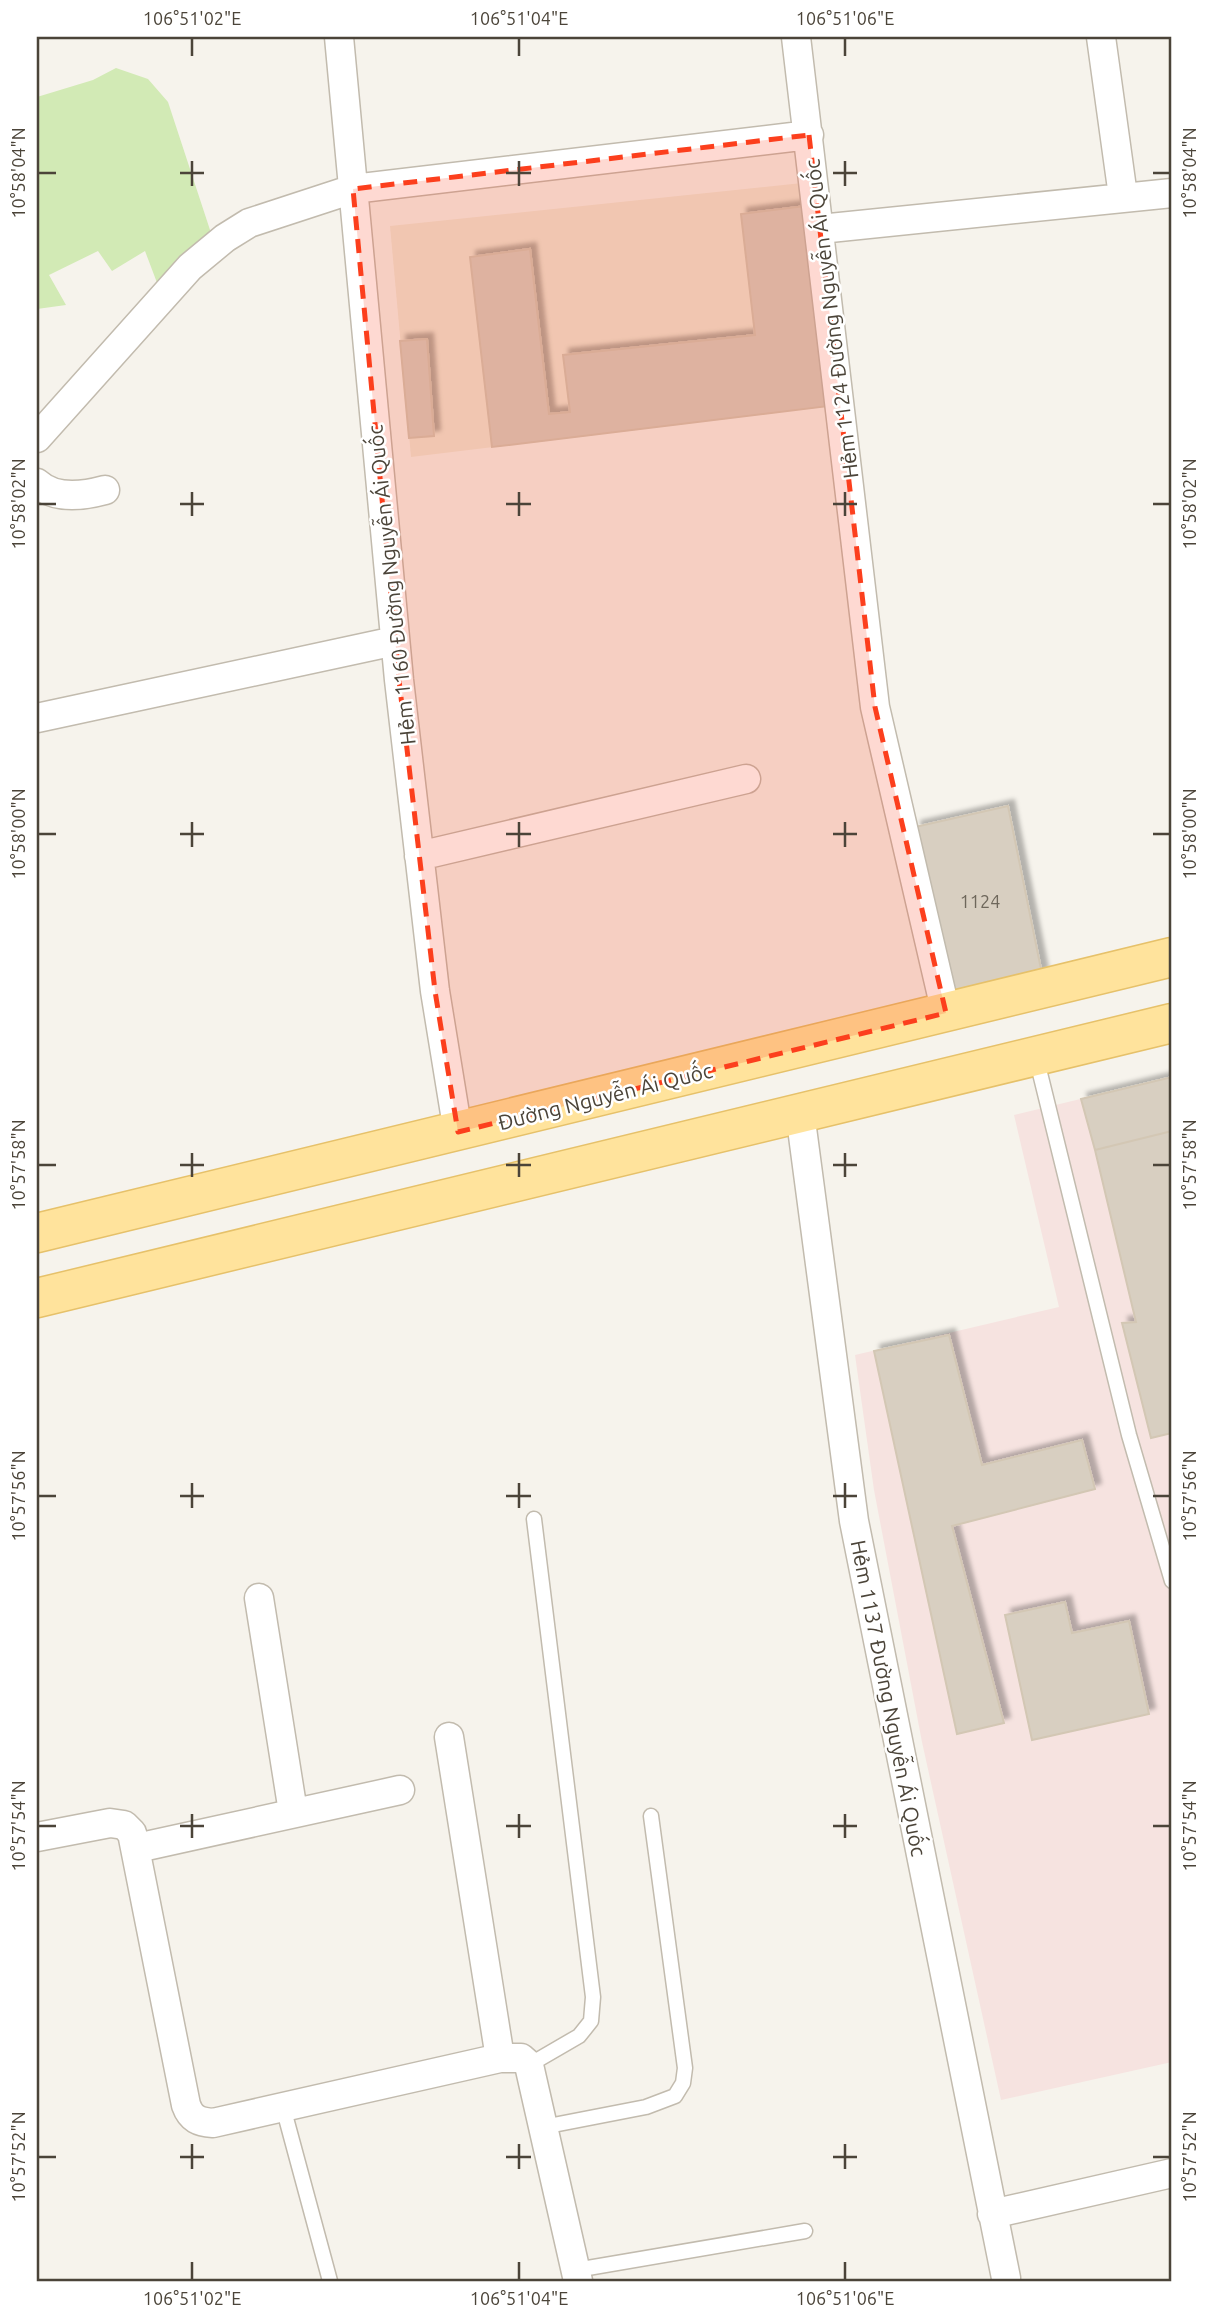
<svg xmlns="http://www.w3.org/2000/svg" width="1209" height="2318" font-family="Ubuntu,sans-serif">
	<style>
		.education { fill: #efe8d6 }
		.medical { fill: #f6e3e0 }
		.green { fill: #d2eab5 }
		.building { fill: #d8cfc1; stroke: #d3c7b4; stroke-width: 2; filter: url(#shadow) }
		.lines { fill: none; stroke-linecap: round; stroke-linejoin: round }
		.lane-casing { stroke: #c2bbae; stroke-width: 17 }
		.street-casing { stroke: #c2bbae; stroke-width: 31 }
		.primary-casing { stroke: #e6c16a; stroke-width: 41 }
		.lane { stroke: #fff; stroke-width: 14 }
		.street { stroke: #fff; stroke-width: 28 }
		.primary { stroke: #ffe39c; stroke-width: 38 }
		.marked { fill: #fc3f1d; fill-opacity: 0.2; stroke: #fc3f1d; stroke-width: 5; stroke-dasharray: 14 9; stroke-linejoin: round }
		.ticks { fill: none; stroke: #4b4439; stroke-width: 2.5 }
		.labels { text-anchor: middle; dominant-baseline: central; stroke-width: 5; stroke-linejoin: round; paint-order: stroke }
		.number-label { font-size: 18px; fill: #6e675b }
		.street-label { font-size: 21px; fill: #4b4439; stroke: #fff }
		.neatline { fill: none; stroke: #4b4439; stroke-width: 2.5 }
		.ticks-label { font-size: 18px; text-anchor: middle; fill: #4b4439 }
	</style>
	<defs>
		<filter id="shadow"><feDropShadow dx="6" dy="-6" stdDeviation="2" flood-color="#0004"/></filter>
	</defs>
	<rect width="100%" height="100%" fill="#f6f3ec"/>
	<path class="education" d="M 802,183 L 829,406 L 411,457 L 390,226 Z"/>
	<path class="medical" d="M 1172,1077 L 1172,2062 L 1001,2100 L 922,1742 L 874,1490 L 855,1355 L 1059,1307 L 1014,1115 Z"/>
	<path class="green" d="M 116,68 L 148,79 L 168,102 L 212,236 L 159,288 L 145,251 L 112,271 L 98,251 L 49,275 L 66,305 L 37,309 L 37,97 L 93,80 Z"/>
	<path class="building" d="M 805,206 L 829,406 L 492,447 L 470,257 L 530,249 L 549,414 L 570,412 L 563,355 L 755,335 L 741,214 Z
		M 427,339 L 434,436 L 409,438 L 400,341 Z
		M 1008,806 L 1042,974 L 953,996 L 915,827 Z
		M 1172,1077 L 1172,1131 L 1095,1150 L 1081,1099 Z
		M 1172,1131 L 1172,1433 L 1151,1438 L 1122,1323 L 1136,1322 L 1095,1150 Z
		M 949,1335 L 982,1465 L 1082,1440 L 1095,1489 L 952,1526 L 1004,1723 L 957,1734 L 874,1351 Z
		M 1065,1602 L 1072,1633 L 1129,1621 L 1149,1714 L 1032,1740 L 1005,1615 Z"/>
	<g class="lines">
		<defs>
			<path id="lane" d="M 1036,1057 L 1129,1435 L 1172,1581
				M 529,2065 L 579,2036 L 591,2021 L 593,1997 L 534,1519
				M 283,2107 L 330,2281
				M 543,2127 L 646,2107 L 675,2096 L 683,2083 L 685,2068 L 651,1816
				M 576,2270 L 805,2231"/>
			<path id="street" d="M 339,37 L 399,680 L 435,991 L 458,1132
				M 796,37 L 875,707 L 946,1013
				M 1101,37 L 1123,196
				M 820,229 L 1172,193
				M 37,438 L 190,267 L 225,238 L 249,223 L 353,189 L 809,135
				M 37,483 C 55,500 83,496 105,490
				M 37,718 L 395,641
				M 419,856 L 746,779
				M 800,1113 L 854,1521 L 1006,2278
				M 259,1598 L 293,1812
				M 449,1737 L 500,2058
				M 37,1837 L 110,1823 L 124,1825 L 132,1833 L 186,2105 C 191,2119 199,2122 213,2123 L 500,2058 L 521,2058 L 529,2065 L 578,2281
				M 137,1848 L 400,1790
				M 992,2214 L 1172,2173"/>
			<path id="primary" d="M 37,1233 L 1172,957
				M 37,1298 L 1172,1023"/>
		</defs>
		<use href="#lane" class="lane-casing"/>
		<use href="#street" class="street-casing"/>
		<use href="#primary" class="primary-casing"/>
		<use href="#lane" class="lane"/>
		<use href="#street" class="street"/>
		<use href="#primary" class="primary"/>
	</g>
	<path class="marked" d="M 809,135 L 875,707 L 946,1013 L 458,1132 L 435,991 L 399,680 L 353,189 Z"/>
	<path class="ticks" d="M 192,38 L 192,56M 519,38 L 519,56M 845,38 L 845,56M 192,161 L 192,186M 519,161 L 519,186M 845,161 L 845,186M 38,173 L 56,173M 180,173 L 204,173M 506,173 L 531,173M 833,173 L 857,173M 1153,173 L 1170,173M 192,492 L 192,516M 519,492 L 519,516M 845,492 L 845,516M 38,504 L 56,504M 180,504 L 204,504M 506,504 L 531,504M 833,504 L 857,504M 1153,504 L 1170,504M 192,822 L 192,847M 519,822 L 519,847M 845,822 L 845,847M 38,834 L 56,834M 180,834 L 204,834M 506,834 L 531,834M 833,834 L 857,834M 1153,834 L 1170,834M 192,1153 L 192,1177M 519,1153 L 519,1177M 845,1153 L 845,1177M 38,1165 L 56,1165M 180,1165 L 204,1165M 506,1165 L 531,1165M 833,1165 L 857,1165M 1153,1165 L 1170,1165M 192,1483 L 192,1508M 519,1483 L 519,1508M 845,1483 L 845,1508M 38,1496 L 56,1496M 180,1496 L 204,1496M 506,1496 L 531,1496M 833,1496 L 857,1496M 1153,1496 L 1170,1496M 192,1814 L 192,1838M 519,1814 L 519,1838M 845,1814 L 845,1838M 38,1826 L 56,1826M 180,1826 L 204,1826M 506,1826 L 531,1826M 833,1826 L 857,1826M 1153,1826 L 1170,1826M 192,2144 L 192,2169M 519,2144 L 519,2169M 845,2144 L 845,2169M 38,2157 L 56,2157M 180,2157 L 204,2157M 506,2157 L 531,2157M 833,2157 L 857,2157M 1153,2157 L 1170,2157M 192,2262 L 192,2280M 519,2262 L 519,2280M 845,2262 L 845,2280"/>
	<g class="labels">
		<g class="number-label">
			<text x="980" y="901">1124</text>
		</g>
		<g class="street-label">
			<text transform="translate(831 319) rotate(-97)">Hẻm 1124 Đường Nguyễn Ái Quốc</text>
			<text transform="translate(391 585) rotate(-96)">Hẻm 1160 Đường Nguyễn Ái Quốc</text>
			<text transform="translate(605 1096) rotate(-14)">Đường Nguyễn Ái Quốc</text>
			<text transform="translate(889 1698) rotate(79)">Hẻm 1137 Đường Nguyễn Ái Quốc</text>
		</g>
	</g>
	<rect width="1209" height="2318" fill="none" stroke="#ffffff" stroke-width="77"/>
	<rect x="38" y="38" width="1132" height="2242" class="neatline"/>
	<g class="ticks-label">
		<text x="192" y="25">106°51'02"E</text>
		<text x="519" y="25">106°51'04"E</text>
		<text x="845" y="25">106°51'06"E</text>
		<text transform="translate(19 173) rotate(-90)" y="6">10°58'04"N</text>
		<text transform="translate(1190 173) rotate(-90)" y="6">10°58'04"N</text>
		<text transform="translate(19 504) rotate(-90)" y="6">10°58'02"N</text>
		<text transform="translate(1190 504) rotate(-90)" y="6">10°58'02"N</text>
		<text transform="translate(19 834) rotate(-90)" y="6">10°58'00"N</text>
		<text transform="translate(1190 834) rotate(-90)" y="6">10°58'00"N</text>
		<text transform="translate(19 1165) rotate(-90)" y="6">10°57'58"N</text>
		<text transform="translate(1190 1165) rotate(-90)" y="6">10°57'58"N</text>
		<text transform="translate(19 1496) rotate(-90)" y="6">10°57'56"N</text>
		<text transform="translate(1190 1496) rotate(-90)" y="6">10°57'56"N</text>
		<text transform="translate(19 1826) rotate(-90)" y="6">10°57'54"N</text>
		<text transform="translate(1190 1826) rotate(-90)" y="6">10°57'54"N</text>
		<text transform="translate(19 2157) rotate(-90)" y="6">10°57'52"N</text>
		<text transform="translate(1190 2157) rotate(-90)" y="6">10°57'52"N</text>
		<text x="192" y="2305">106°51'02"E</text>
		<text x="519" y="2305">106°51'04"E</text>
		<text x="845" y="2305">106°51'06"E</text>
	</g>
</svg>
